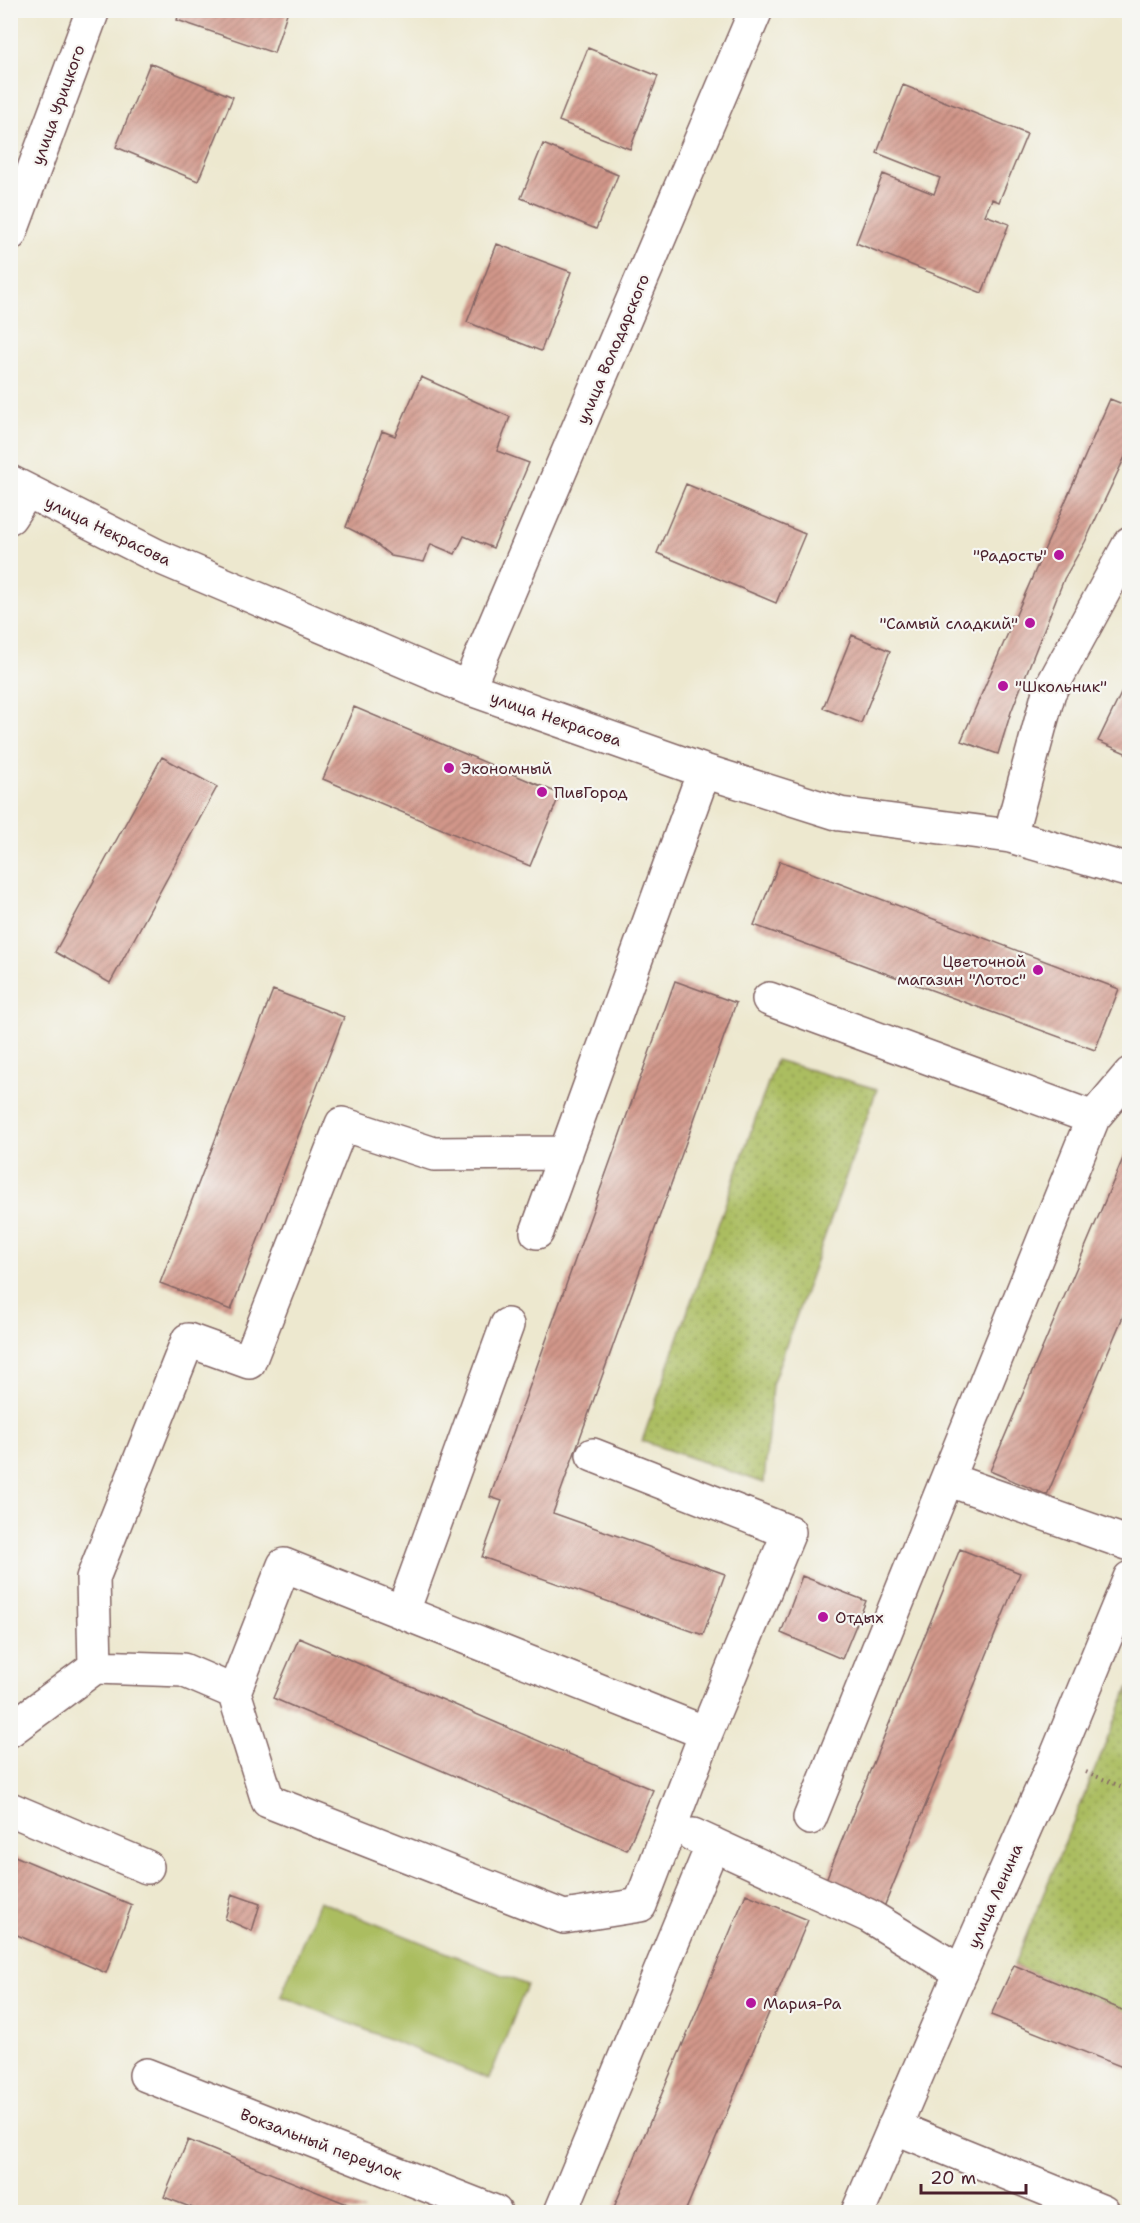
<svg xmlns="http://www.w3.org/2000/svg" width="1140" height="2223" font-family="'Shantell Sans',sans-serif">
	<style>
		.grass { fill: url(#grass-dots); stroke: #7a6e46; stroke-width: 1.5 }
		.garden { fill: #abbd60; stroke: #7a6e46; stroke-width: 1.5 }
		.building { fill: url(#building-hatch) }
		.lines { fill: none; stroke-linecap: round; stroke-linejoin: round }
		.minor-casing { stroke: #836564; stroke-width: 36 }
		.major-casing { stroke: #836564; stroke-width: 36 }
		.path { stroke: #836564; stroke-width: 4; stroke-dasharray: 1.5 4.5; stroke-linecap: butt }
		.minor { stroke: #fff; stroke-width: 33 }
		.major { stroke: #fff; stroke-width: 33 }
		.poi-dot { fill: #b5179e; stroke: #f6f6f2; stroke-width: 2 }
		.labels { text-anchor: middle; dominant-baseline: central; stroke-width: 4.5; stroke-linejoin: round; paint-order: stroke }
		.street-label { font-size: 16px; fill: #4a1f2b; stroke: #f6f6f2 }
		.poi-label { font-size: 16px; fill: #4a1f2b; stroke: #f6f6f2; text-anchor: start }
	</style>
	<defs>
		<pattern id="grass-dots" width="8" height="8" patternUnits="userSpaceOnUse" patternTransform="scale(1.5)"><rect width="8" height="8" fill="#abbd60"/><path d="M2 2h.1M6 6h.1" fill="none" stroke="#8d994f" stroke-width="1.8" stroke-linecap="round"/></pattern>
		<pattern id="building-hatch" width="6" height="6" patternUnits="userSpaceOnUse" patternTransform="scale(1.5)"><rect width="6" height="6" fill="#d2978a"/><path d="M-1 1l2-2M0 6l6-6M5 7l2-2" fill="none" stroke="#ac7b71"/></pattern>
	</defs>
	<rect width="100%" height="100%" fill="#f6f6f2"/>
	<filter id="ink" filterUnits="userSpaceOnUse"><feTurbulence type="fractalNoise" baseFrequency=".0167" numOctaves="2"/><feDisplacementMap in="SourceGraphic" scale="12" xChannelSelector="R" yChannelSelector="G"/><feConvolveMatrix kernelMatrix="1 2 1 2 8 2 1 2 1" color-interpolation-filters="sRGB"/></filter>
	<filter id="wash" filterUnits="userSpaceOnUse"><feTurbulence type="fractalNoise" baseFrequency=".008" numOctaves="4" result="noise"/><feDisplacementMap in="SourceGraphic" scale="24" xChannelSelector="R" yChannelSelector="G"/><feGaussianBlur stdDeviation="1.35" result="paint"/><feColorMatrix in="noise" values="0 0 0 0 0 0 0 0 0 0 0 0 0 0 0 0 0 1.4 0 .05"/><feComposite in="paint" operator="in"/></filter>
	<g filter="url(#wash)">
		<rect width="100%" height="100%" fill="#ede8cf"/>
		<path class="grass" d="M 776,1060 L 877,1089 L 772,1385 L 764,1483 L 642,1441 Z
			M 1129,1687 L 1129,2013 L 1014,1965 Z"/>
		<path class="garden" d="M 319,1901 L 527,1985 L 489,2079 L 281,1996 Z"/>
		<g id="blocks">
			<path class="building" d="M 180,10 L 288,10 L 274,53 L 177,20 Z
				M 588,48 L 658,76 L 630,149 L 559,121 Z
				M 150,63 L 233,97 L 198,181 L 116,147 Z
				M 903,85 L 1027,134 L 999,202 L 992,199 L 985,215 L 1009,224 L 982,293 L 856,243 L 883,174 L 934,194 L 940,178 L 877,153 Z
				M 543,144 L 618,175 L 596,229 L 521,198 Z
				M 497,244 L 571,272 L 541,351 L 467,322 Z
				M 421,377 L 510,417 L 497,451 L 529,463 L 493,548 L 464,536 L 455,554 L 431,544 L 424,562 L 391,556 L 370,539 L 346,527 L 382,431 L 395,436 Z
				M 1110,399 L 1130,407 L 1130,446 L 1085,542 L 1064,579 L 1011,712 L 998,754 L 961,741 Z
				M 686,484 L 805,534 L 776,603 L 657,553 Z
				M 852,635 L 890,651 L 861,723 L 823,708 Z
				M 1130,675 L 1130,755 L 1098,741 Z
				M 354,707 L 560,794 L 530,866 L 323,779 Z
				M 162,757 L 217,787 L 110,983 L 55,952 Z
				M 780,861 L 1119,989 L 1095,1050 L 754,925 Z
				M 675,981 L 736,1003 L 553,1513 L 725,1574 L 703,1635 L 482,1557 L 502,1501 L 490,1497 Z
				M 273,990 L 344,1017 L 231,1310 L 160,1283 Z
				M 1130,1142 L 1130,1300 L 1047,1495 L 990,1471 Z
				M 960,1549 L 1020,1573 L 884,1907 L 825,1882 Z
				M 802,1576 L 866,1601 L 842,1659 L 781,1633 Z
				M 299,1638 L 653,1790 L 627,1850 L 273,1698 Z
				M 10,1854 L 132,1905 L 106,1973 L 10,1932 Z
				M 232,1894 L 260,1904 L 252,1931 L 225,1919 Z
				M 746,1894 L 808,1920 L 685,2212 L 612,2212 Z
				M 1014,1965 L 1130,2013 L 1130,2070 L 991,2015 Z
				M 188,2140 L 367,2212 L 203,2212 L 164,2197 Z"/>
		</g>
	</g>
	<g filter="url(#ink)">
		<use href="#blocks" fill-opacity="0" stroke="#836564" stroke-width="1.5"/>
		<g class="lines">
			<defs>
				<path id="minor" d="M 10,234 L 93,10
					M 10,482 L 157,556 L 468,688 L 704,771 L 840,814 L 1010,836 L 1130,871
					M 10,517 L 27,491
					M 468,688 L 756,10
					M 1010,836 L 1049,692 L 1130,543
					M 769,999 L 1093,1118 L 947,1479 L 1130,1544
					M 1093,1118 L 1130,1074
					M 537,1232 L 704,771
					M 403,1611 L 507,1325
					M 95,1667 L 93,1578 L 188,1340 L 249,1362 L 342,1124 L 434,1154 L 566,1153
					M 234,1692 L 284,1565 L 706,1733
					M 10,1730 L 95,1667 L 183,1670 L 234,1692 L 268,1801 L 564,1917 L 640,1905 L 706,1733 L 789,1532 L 593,1455
					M 10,1809 L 147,1867
					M 810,1818 L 947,1479
					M 693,1835 L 869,1916 L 961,1972
					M 146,2075 L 495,2212
					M 894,2127 L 1103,2212
					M 561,2212 L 713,1844"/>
				<path id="major" d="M 858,2212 L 961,1972 L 1055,1760 L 1130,1578"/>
			</defs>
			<use href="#minor" class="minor-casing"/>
			<use href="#major" class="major-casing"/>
			<path class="path" d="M 1086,1772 L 1130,1790"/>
			<use href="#minor" class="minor"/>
			<use href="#major" class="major"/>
		</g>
	</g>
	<g class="poi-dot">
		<circle cx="1059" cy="555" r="6"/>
		<circle cx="1030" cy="623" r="6"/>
		<circle cx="1003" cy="686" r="6"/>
		<circle cx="449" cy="768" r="6"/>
		<circle cx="542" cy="792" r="6"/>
		<circle cx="1038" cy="970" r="6"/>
		<circle cx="823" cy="1617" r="6"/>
		<circle cx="751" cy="2003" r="6"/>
	</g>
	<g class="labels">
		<g class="street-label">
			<text transform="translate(58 105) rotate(-70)">улица Урицкого</text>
			<text transform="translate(613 349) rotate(-67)">улица Володарского</text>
			<text transform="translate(108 531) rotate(26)">улица Некрасова</text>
			<text transform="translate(556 719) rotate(19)">улица Некрасова</text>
			<text transform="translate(995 1896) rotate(-66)">улица Ленина</text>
			<text transform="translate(321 2144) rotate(21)">Вокзальный переулок</text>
		</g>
		<g class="poi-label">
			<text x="1047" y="555" text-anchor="end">"Радость"</text>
			<text x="1018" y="623" text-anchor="end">"Самый сладкий"</text>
			<text x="1015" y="686">"Школьник"</text>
			<text x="461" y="768">Экономный</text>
			<text x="554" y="792">ПивГород</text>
			<text x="1026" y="961" text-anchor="end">Цветочной<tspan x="1026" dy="18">магазин "Лотос"</tspan></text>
			<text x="835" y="1617">Отдых</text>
			<text x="763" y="2003">Мария-Ра</text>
		</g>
	</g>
	<rect width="1140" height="2223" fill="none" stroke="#f6f6f2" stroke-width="36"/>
	<path d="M921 2184v9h105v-9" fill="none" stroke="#4a1f2b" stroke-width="3"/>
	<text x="930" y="2184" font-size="18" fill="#4a1f2b" stroke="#f6f6f2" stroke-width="4.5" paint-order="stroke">20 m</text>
</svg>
